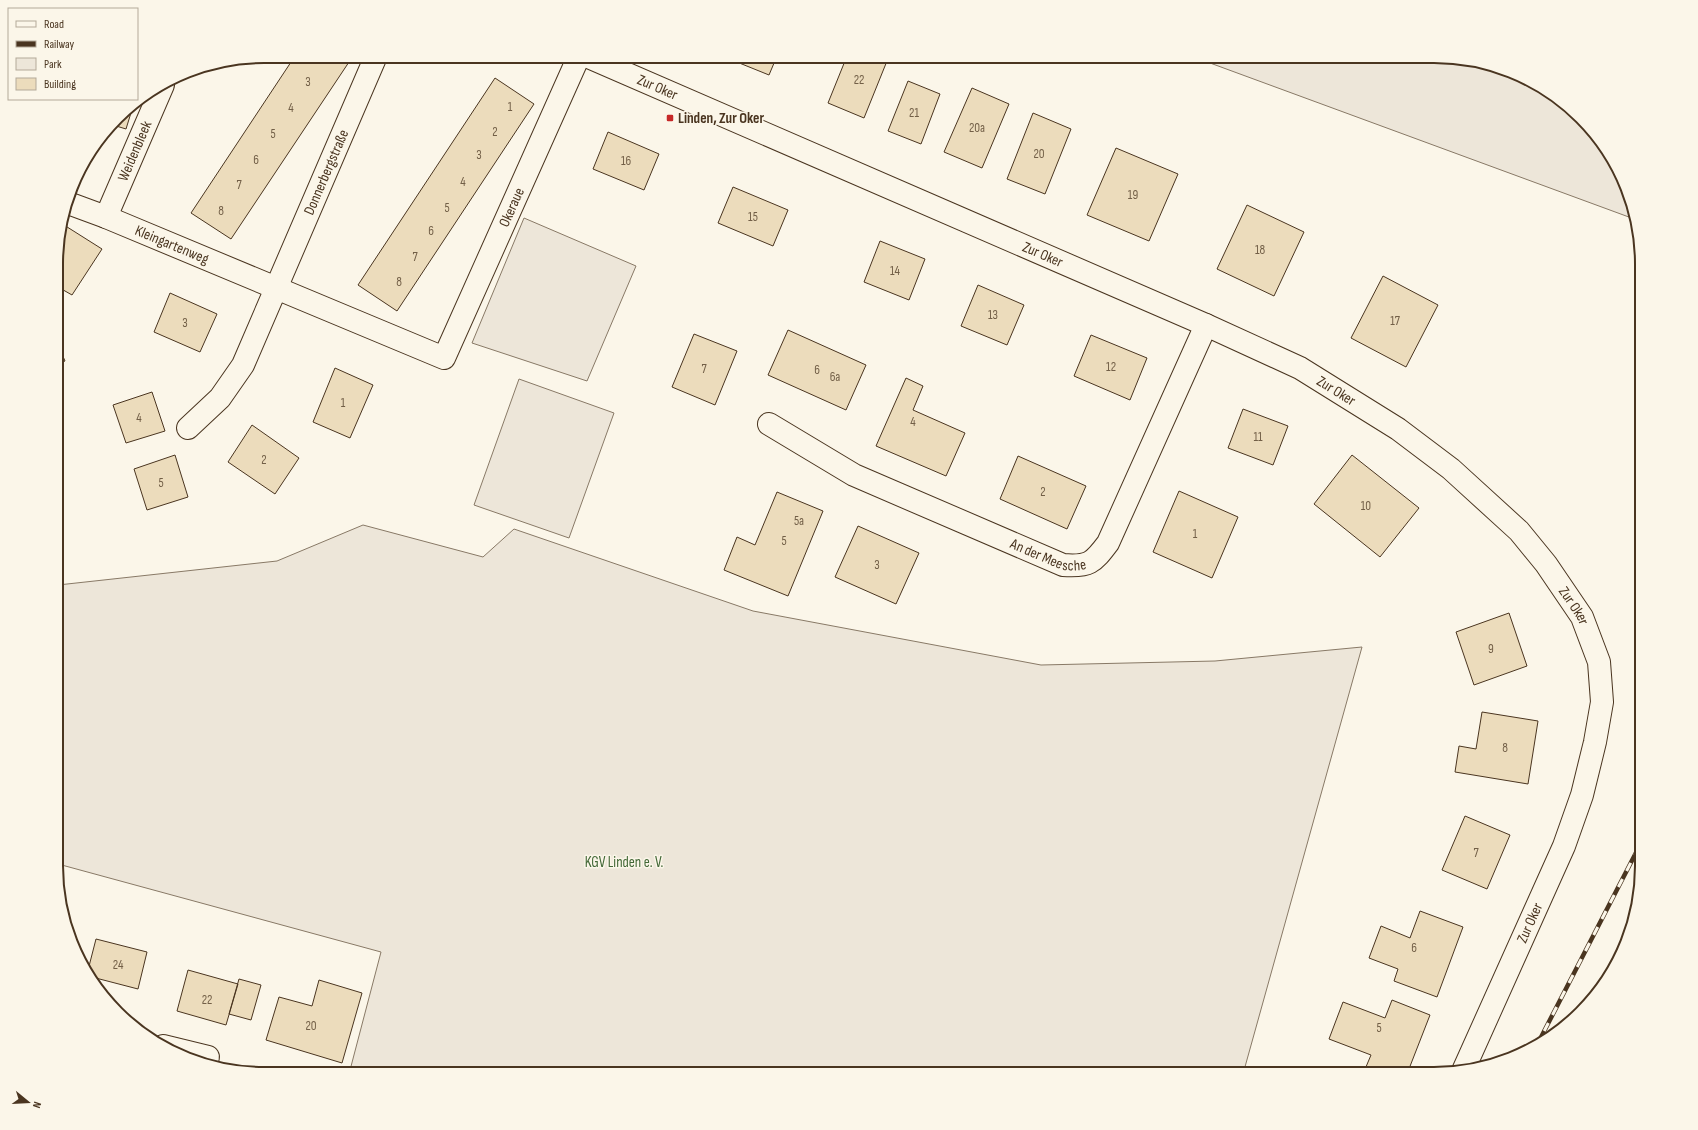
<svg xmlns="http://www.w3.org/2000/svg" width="1698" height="1130" font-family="'Sofia Sans Condensed',sans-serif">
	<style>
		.green { fill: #ede6d9; stroke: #887966 }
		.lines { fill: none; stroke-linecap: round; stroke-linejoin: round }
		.stream { stroke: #dcd4c6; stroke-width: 9 }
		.building { fill: #ecdcbc; stroke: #4a3520 }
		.minor-casing { stroke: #4a3520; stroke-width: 24 }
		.minor { stroke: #fbf6e9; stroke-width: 22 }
		.rail-casing { stroke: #4a3520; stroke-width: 4.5 }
		.rail { stroke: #fbf6e9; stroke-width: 3; stroke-dasharray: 9; stroke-linecap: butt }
		.poi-dot { fill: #c62828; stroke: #fbf6e9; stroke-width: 1.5 }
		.labels { text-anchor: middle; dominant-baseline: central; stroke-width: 3; stroke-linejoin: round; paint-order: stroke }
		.number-label { font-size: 13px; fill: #725f47 }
		.street-label { font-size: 15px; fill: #4a3520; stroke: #fbf6e9 }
		.poi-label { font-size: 15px; font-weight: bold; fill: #4a3520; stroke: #fbf6e9; text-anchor: start }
		.park-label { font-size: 15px; fill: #436837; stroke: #fbf6e9 }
		.rim { fill: none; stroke: #4a3520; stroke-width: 2 }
	</style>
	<rect width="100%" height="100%" fill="#fbf6e9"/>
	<path class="green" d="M 1191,56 L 1434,56 L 1501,67 L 1550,91 L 1590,127 L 1614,160 L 1635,210 L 1637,220 Z
		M 524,218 L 636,266 L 587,381 L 472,343 Z
		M 519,379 L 614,413 L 569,538 L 474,505 Z
		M 363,525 L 483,557 L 514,529 L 753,611 L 1041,665 L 1215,661 L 1362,647 L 1243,1074 L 349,1074 L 381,952 L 58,864 L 58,585 L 277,561 Z"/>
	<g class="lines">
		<path class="stream" d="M 625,58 L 626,56"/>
	</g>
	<path class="building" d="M 295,56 L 353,56 L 231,239 L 191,213 Z
		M 722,56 L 777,56 L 769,75 Z
		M 847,56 L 889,56 L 864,118 L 828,103 Z
		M 495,78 L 534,104 L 397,311 L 358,285 Z
		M 908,81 L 940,94 L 921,144 L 888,131 Z
		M 972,88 L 1009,104 L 982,168 L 944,152 Z
		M 134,103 L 126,129 L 113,125 L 127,108 Z
		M 1033,113 L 1071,129 L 1045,194 L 1007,179 Z
		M 608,132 L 659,154 L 644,190 L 593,169 Z
		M 1116,148 L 1178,174 L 1149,241 L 1087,215 Z
		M 733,187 L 788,210 L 773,246 L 718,223 Z
		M 1247,205 L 1304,232 L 1274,296 L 1217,269 Z
		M 64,225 L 102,249 L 72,295 L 58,287 L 58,237 Z
		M 880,241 L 925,259 L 909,300 L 864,282 Z
		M 1383,276 L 1438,305 L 1406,367 L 1351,338 Z
		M 978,285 L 1024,305 L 1007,345 L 961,326 Z
		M 170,293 L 217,314 L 200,352 L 154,332 Z
		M 788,330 L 866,365 L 846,410 L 768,375 Z
		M 694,334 L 737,351 L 715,405 L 672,387 Z
		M 1091,335 L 1147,358 L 1130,400 L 1074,376 Z
		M 58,345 L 65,361 L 58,364 Z
		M 335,368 L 373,385 L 350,438 L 313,422 Z
		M 906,378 L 923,386 L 913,410 L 965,433 L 946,476 L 876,446 Z
		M 152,392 L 165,431 L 126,443 L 113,405 Z
		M 1243,409 L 1288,426 L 1273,465 L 1228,448 Z
		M 252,425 L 299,458 L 275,494 L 228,462 Z
		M 175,455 L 188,497 L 147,510 L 134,469 Z
		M 1352,455 L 1419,508 L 1380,557 L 1314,504 Z
		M 1018,456 L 1086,486 L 1067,529 L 1000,499 Z
		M 1179,491 L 1238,517 L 1212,578 L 1153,552 Z
		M 777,492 L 823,511 L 788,596 L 724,570 L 737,537 L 755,545 Z
		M 858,526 L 919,553 L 896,604 L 835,577 Z
		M 1509,613 L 1527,666 L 1474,685 L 1456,632 Z
		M 1482,712 L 1538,721 L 1528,784 L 1455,772 L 1459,746 L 1476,749 Z
		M 1465,816 L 1510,835 L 1487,889 L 1442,870 Z
		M 1420,911 L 1463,927 L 1437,997 L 1394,981 L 1398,969 L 1369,958 L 1381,926 L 1410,938 Z
		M 96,939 L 147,952 L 138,989 L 88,976 L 87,974 Z
		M 188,970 L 238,984 L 226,1025 L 177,1011 Z
		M 239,979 L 261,985 L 251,1020 L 229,1014 Z
		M 319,980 L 362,993 L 342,1063 L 266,1040 L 279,997 L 312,1006 Z
		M 1392,1000 L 1430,1015 L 1407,1074 L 1363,1074 L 1371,1055 L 1329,1039 L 1343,1002 L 1385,1018 Z"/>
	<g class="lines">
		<defs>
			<g id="minor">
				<path id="s1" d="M 586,56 L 1206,325 L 1300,368 L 1398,429 L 1451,469 L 1519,531 L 1546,564 L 1582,617 L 1599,662 L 1602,702 L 1595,742 L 1582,795 L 1564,846 L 1463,1071"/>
				<path id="s2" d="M 68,203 L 106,217 L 444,358 L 579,56"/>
				<path id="s3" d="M 106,217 L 163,85"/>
				<path id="s4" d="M 769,424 L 854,475 L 1063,565 C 1089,567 1093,563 1108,543 L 1206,325"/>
				<path id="s5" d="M 188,428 L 220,398 L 243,365 L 376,56"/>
				<path d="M 163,1046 L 208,1057 L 206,1064"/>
			</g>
		</defs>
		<use href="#minor" class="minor-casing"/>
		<use href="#minor" class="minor"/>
		<defs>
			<path id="rail" d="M 1536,1047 L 1642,841"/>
		</defs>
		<use href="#rail" class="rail-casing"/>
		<use href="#rail" class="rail"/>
	</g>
	<rect class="poi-dot" x="666" y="114" width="8" height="8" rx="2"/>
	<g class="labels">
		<g class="number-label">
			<text x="859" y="80">22</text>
			<text x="308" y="82">3</text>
			<text x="510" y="107">1</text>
			<text x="291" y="108">4</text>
			<text x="914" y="113">21</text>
			<text x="977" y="128">20a</text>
			<text x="495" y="132">2</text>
			<text x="273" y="134">5</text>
			<text x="1039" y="154">20</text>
			<text x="479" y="155">3</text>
			<text x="256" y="160">6</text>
			<text x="626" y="161">16</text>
			<text x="463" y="182">4</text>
			<text x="239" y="185">7</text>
			<text x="1133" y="195">19</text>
			<text x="447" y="208">5</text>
			<text x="221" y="211">8</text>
			<text x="753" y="217">15</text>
			<text x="431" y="231">6</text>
			<text x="1260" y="250">18</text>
			<text x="415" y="257">7</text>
			<text x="895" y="271">14</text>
			<text x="399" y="282">8</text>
			<text x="993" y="315">13</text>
			<text x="1395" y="321">17</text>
			<text x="185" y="323">3</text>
			<text x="1111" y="367">12</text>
			<text x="704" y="369">7</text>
			<text x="817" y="370">6</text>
			<text x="835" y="377">6a</text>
			<text x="343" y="403">1</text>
			<text x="139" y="418">4</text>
			<text x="913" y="422">4</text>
			<text x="1258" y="437">11</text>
			<text x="264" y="460">2</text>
			<text x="161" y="483">5</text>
			<text x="1043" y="492">2</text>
			<text x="1366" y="506">10</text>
			<text x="799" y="521">5a</text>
			<text x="1195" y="534">1</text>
			<text x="784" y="541">5</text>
			<text x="877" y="565">3</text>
			<text x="1491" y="649">9</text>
			<text x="1505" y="748">8</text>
			<text x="1476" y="853">7</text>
			<text x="1414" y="948">6</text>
			<text x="118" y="965">24</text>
			<text x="207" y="1000">22</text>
			<text x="311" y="1026">20</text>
			<text x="1379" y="1028">5</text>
		</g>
		<g class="street-label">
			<text stroke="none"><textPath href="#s1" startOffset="78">Zur Oker</textPath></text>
			<text stroke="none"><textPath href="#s3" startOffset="72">Weidenbleek</textPath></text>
			<text stroke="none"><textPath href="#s5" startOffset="294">Donnerbergstraße</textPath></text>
			<text stroke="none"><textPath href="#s2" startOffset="572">Okeraue</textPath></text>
			<text stroke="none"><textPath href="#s2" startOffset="112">Kleingartenweg</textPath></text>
			<text stroke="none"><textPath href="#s1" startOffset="498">Zur Oker</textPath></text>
			<text stroke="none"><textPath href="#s1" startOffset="822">Zur Oker</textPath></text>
			<text stroke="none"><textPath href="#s4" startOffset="310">An der Meesche</textPath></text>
			<text stroke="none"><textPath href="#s1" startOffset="1146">Zur Oker</textPath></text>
			<text transform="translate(1530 923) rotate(-66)">Zur Oker</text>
		</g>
		<g class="poi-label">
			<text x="678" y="118">Linden, Zur Oker</text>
		</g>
		<g class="park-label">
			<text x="624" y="862">KGV Linden e. V.</text>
		</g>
	</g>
	<path d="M0 0H1698V1130H0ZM264 63H1434A201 201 0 0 1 1635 264V866A201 201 0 0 1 1434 1067H264A201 201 0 0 1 63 866V264A201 201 0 0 1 264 63Z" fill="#fbf6e9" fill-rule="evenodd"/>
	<path class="rim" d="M264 63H1434A201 201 0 0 1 1635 264V866A201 201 0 0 1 1434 1067H264A201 201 0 0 1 63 866V264A201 201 0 0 1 264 63Z"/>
	<rect x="8" y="8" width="130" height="92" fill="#fbf6e9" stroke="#b4a999"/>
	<rect x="16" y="21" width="20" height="6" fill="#fbf6e9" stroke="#b4a999"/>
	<text x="44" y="28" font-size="12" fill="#4a3520">Road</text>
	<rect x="16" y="41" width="20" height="6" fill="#4a3520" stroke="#b4a999"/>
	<text x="44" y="48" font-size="12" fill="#4a3520">Railway</text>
	<rect x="16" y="58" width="20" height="12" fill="#ede6d9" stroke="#b4a999"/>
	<text x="44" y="68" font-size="12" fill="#4a3520">Park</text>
	<rect x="16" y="78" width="20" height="12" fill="#ecdcbc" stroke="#b4a999"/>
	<text x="44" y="88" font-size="12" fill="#4a3520">Building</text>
	<g transform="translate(28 1102) rotate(108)" stroke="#fbf6e9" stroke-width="3" paint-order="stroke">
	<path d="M0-3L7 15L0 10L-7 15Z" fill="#4a3520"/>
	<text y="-6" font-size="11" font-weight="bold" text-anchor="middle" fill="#4a3520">N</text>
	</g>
</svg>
